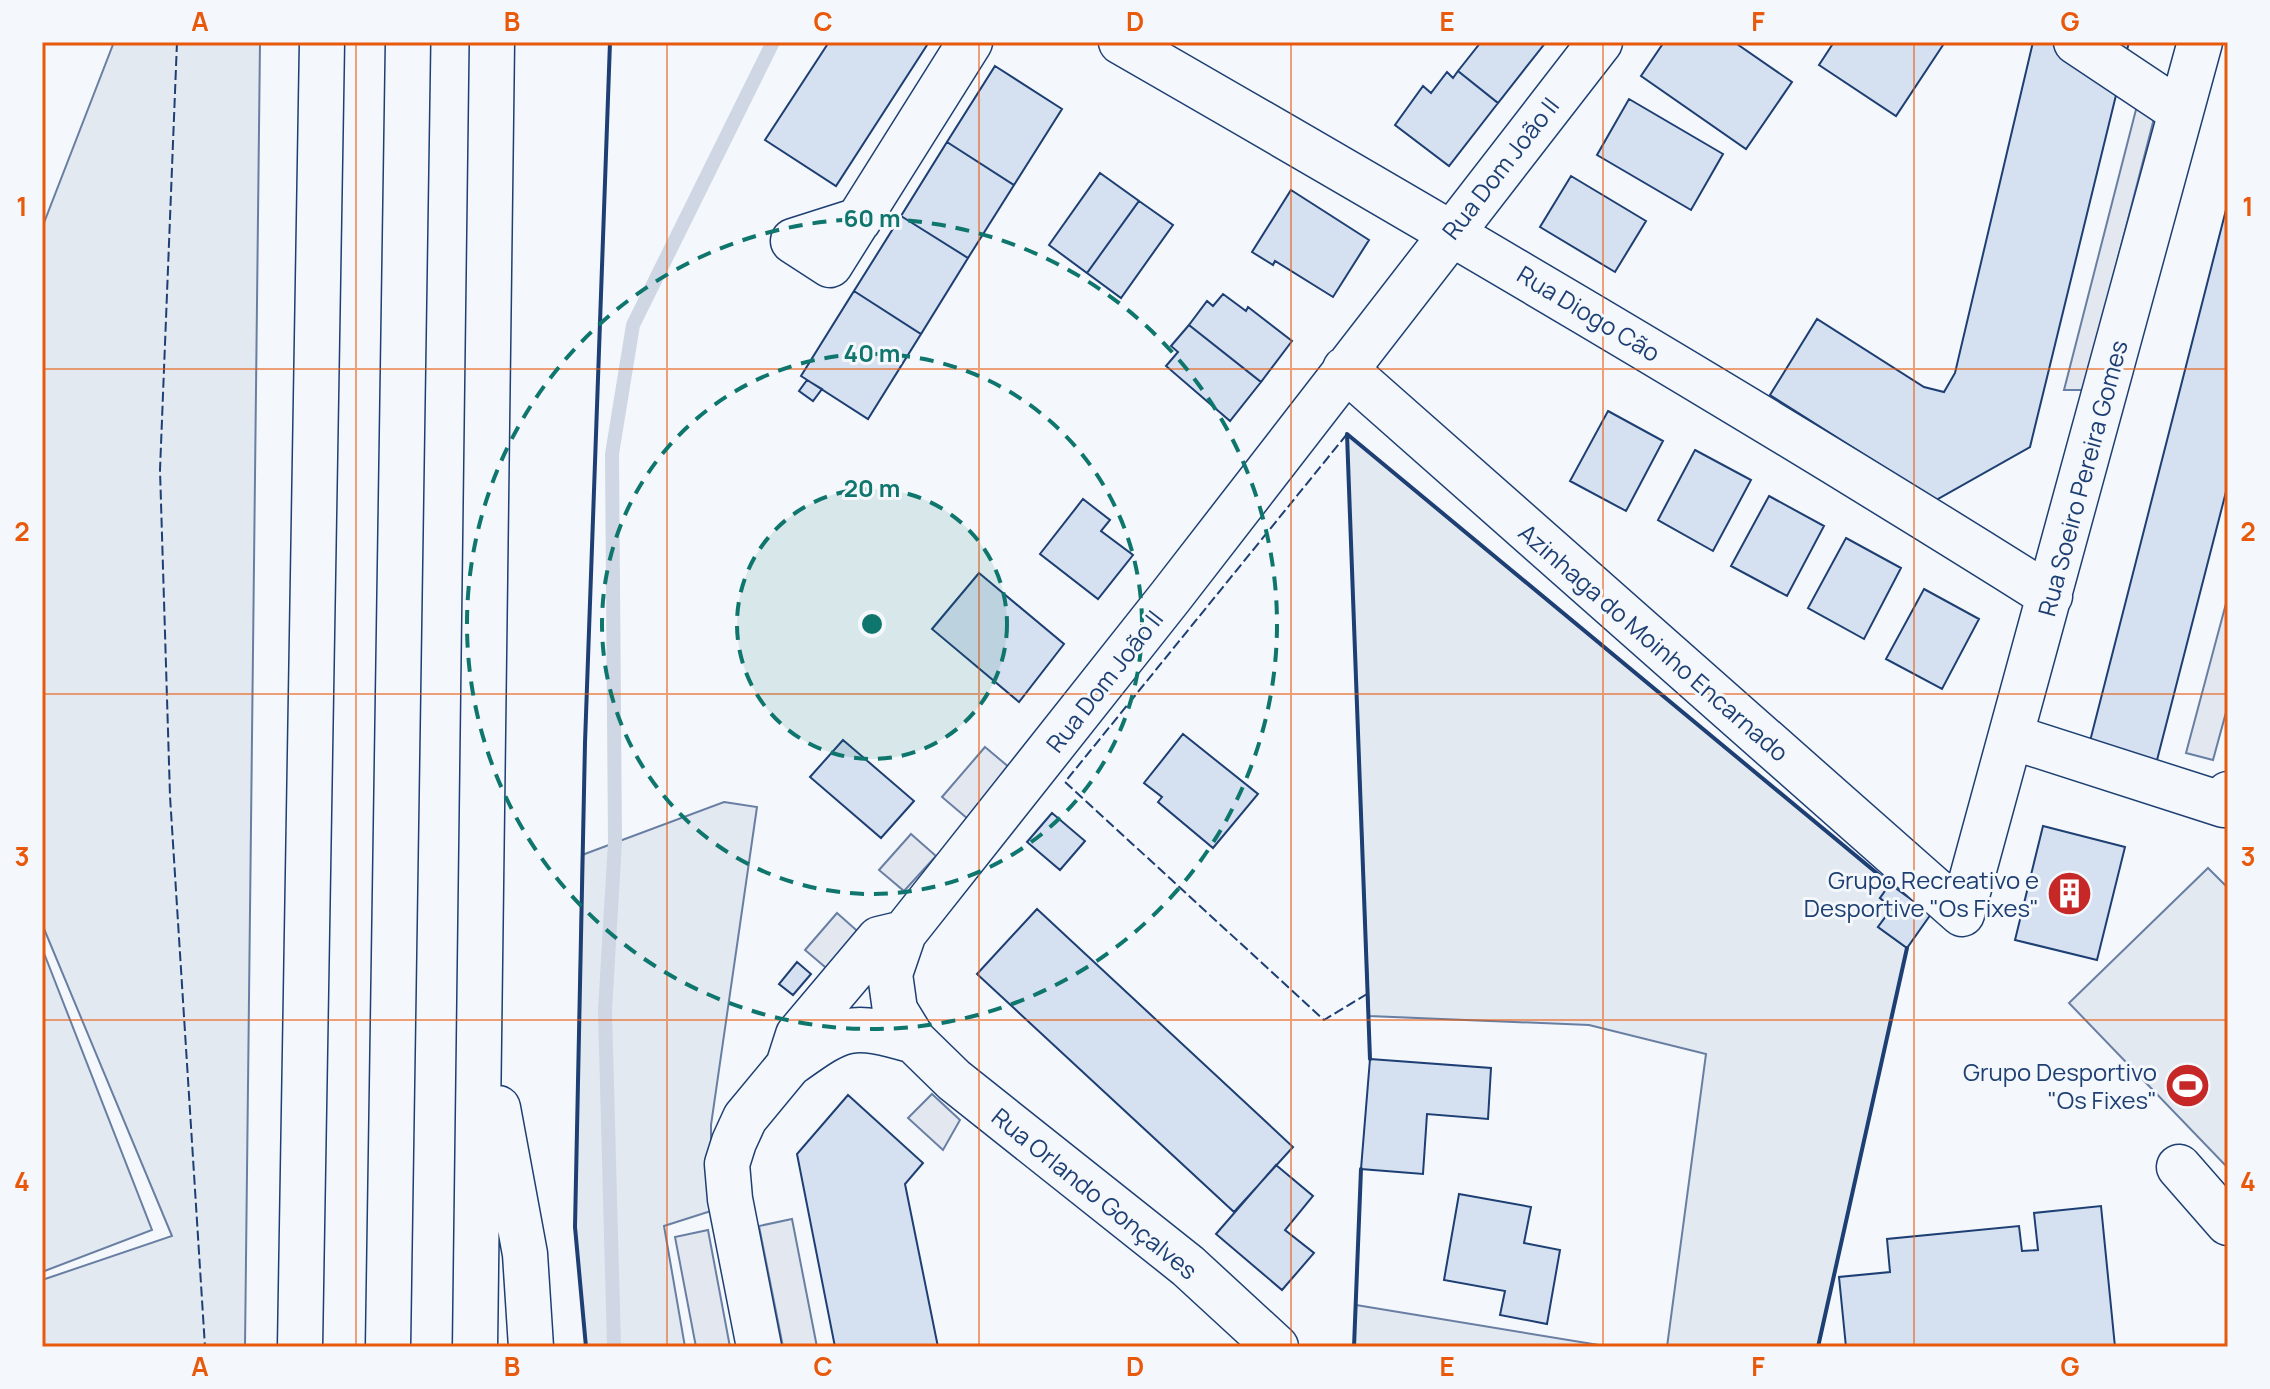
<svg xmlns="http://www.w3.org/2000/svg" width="2270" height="1389" font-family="Manrope,sans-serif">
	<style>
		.green { fill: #e3e9f0; stroke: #687fa3; stroke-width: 2 }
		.parking { fill: #e3e8f0; stroke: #687fa3; stroke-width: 2 }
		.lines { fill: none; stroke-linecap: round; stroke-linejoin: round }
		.stream { stroke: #cfd7e4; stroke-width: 14 }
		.building { fill: #d5e0f0; stroke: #1d3f73; stroke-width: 2 }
		.minor-casing { stroke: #1d3f73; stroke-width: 47 }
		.highway-casing { stroke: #1d3f73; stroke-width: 47 }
		.minor { stroke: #f4f7fb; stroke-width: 44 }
		.highway { stroke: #f4f7fb; stroke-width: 44 }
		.fence { stroke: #1d3f73; stroke-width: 2; stroke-dasharray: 10 4; stroke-linecap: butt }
		.wall { stroke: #1d3f73; stroke-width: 4 }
		.grid { fill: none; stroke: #e8590c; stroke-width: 2; stroke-opacity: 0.55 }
		.ring { fill: none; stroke: #0f766e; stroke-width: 4; stroke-dasharray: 14 10 }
		.labels { text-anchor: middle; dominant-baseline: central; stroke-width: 6; stroke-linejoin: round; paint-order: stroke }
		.street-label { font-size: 24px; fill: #1d3f73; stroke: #f4f7fb }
		.poi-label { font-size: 24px; fill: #1d3f73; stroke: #f4f7fb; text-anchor: end }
		.centre { fill: #0f766e; stroke: #f4f7fb; stroke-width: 4 }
		.ring-label { font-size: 24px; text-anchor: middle; font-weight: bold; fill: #0f766e; stroke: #f4f7fb; stroke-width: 6; stroke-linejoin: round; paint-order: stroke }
		.neatline { fill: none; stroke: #e8590c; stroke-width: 3 }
		.grid-label { font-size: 26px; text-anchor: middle; font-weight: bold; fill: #e8590c }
	</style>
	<rect width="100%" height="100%" fill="#f4f7fb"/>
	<path class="green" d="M 114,42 L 260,42 L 245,1347 L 42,1347 L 42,1280 L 172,1236 L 42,924 L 42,228 Z
		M 1347,434 L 1890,884 L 1880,898 L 1892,908 L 1878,927 L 1907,948 L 1818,1347 L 1667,1347 L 1706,1054 L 1589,1025 L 1369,1016 Z
		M 724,802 L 757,807 L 711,1125 L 711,1211 L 664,1226 L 685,1347 L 586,1347 L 575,1227 L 582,855 Z
		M 2208,868 L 2228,888 L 2228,1168 L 2069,1003 Z
		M 42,948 L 152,1230 L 42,1272 Z
		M 1356,1305 L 1611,1347 L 1354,1347 Z"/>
	<path class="parking" d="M 2140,94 L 2159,99 L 2084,390 L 2064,390 Z
		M 2228,596 L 2228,705 L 2213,760 L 2186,753 Z
		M 985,747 L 1010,768 L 968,819 L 942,797 Z
		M 911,834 L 936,856 L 904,891 L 879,870 Z
		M 837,913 L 863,936 L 831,972 L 805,950 Z
		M 932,1094 L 960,1120 L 943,1150 L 908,1118 Z
		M 792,1219 L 817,1347 L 783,1347 L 759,1226 Z
		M 708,1230 L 730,1347 L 696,1347 L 675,1237 Z"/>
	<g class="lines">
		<path class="stream" d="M 614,1347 L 605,1010 L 615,842 L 612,454 L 633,325 L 773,42"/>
	</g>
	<path class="building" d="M 829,42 L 929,42 L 836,186 L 765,140 Z
		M 1481,42 L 1546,42 L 1498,103 L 1458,71 Z
		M 1664,42 L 1734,42 L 1792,82 L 1746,149 L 1641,76 Z
		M 1834,42 L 1945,42 L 1896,116 L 1819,65 Z
		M 2033,42 L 2129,42 L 2030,447 L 1936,500 L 1770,395 L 1817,319 L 1924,387 L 1944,392 L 1955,373 Z
		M 995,66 L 1062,109 L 1014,185 L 947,142 Z
		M 1458,71 L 1498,103 L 1449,166 L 1395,125 L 1423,86 L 1431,93 L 1447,72 L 1453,78 Z
		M 1629,99 L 1723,154 L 1691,210 L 1597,155 Z
		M 947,142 L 1014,185 L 968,258 L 901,216 Z
		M 1100,173 L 1139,201 L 1087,273 L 1049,245 Z
		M 1571,176 L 1646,221 L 1615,272 L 1540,227 Z
		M 1291,190 L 1369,240 L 1333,297 L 1275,261 L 1273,265 L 1252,252 Z
		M 1139,201 L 1173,225 L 1121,298 L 1087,273 Z
		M 2228,202 L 2228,484 L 2156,764 L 2089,745 Z
		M 901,216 L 968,258 L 921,334 L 854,291 Z
		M 854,291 L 921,334 L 868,419 L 801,376 Z
		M 1223,294 L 1246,311 L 1248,307 L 1292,341 L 1261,382 L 1189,325 L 1207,301 L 1213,306 Z
		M 1189,325 L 1261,382 L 1230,421 L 1166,366 L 1178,352 L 1171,346 Z
		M 807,380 L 822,389 L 813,401 L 799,391 Z
		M 1608,411 L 1663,441 L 1626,511 L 1570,481 Z
		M 1695,450 L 1751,480 L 1713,551 L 1658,520 Z
		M 1769,496 L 1824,526 L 1787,596 L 1731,566 Z
		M 1083,499 L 1110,520 L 1101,531 L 1133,555 L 1098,599 L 1040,554 Z
		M 1846,538 L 1901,568 L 1864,639 L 1808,608 Z
		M 979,573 L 1064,644 L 1019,702 L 932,629 Z
		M 1924,589 L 1979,619 L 1942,689 L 1886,659 Z
		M 1183,734 L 1258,794 L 1213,848 L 1158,802 L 1162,797 L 1144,783 Z
		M 843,740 L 914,801 L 881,838 L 810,777 Z
		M 1052,813 L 1085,841 L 1060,870 L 1027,842 Z
		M 2043,826 L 2125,847 L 2097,960 L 2015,940 Z
		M 1890,884 L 1931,914 L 1907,948 L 1878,927 L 1892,908 L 1880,898 Z
		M 1037,909 L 1293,1147 L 1234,1212 L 977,974 Z
		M 797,962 L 811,974 L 793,995 L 779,984 Z
		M 1370,1059 L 1491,1068 L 1488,1119 L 1427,1114 L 1423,1174 L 1361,1169 Z
		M 848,1095 L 923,1163 L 905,1184 L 938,1347 L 835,1347 L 797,1154 Z
		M 1276,1165 L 1313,1196 L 1285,1230 L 1314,1253 L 1282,1290 L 1216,1234 Z
		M 1459,1194 L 1531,1207 L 1524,1243 L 1560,1250 L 1547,1324 L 1500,1315 L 1505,1291 L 1444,1280 Z
		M 2101,1206 L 2115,1347 L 1846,1347 L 1839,1277 L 1890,1272 L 1887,1239 L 2019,1226 L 2022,1251 L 2038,1250 L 2034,1213 Z"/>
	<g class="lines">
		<defs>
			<path id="minor" d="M 1121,42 C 1434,222 1745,404 2050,596
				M 2076,42 L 2181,112
				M 859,220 L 793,241 L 830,265 L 970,42
				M 1345,369 L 1962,914 L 2200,42
				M 2012,737 L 2224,805 L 2228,794
				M 904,933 L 890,974 L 895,1010 L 914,1041 L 954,1080 L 1188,1266 L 1276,1347
				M 790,1064 C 843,1026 850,1022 914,1041
				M 2179,1167 L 2228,1223
				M 759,1347 L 730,1199 L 727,1164 L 734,1142 L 745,1118 L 788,1066 L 798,1035 L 879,939 L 904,933 L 1171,596 L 1600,42"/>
			<path id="highway" d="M 498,1108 L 525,1254 L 531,1347
				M 300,1347 L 322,42
				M 388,1347 L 408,42
				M 475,1347 L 492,42"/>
		</defs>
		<use href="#minor" class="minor-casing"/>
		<use href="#highway" class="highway-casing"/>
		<use href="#minor" class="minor"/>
		<use href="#highway" class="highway"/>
		<path class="fence" d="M 177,42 L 160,470 L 170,796 L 205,1347
			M 1347,434 L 1065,782 L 1324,1020 L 1367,994"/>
		<path class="wall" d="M 1347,434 L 1890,884
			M 1347,434 L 1370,1059
			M 586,1347 L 575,1227 L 585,743 L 610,42
			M 1354,1347 L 1361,1169
			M 1818,1347 L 1907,948"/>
	</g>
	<path class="grid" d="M 356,42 L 356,1347M 667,42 L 667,1347M 979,42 L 979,1347M 1291,42 L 1291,1347M 1603,42 L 1603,1347M 1914,42 L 1914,1347M 42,369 L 2228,369M 42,694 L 2228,694M 42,1020 L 2228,1020"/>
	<circle cx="872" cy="624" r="135" fill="#0f766e" fill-opacity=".12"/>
	<g class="ring">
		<circle cx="872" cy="624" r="135"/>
		<circle cx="872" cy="624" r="270"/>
		<circle cx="872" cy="624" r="405"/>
	</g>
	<defs>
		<symbol id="building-disc" viewBox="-11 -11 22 22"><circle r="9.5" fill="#c62828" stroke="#f4f7fb"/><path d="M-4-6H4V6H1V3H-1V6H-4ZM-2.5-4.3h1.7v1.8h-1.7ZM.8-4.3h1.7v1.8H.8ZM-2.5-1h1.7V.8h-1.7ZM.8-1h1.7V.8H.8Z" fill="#fff"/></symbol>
		<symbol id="stadium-disc" viewBox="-11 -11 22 22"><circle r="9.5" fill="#c62828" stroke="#f4f7fb"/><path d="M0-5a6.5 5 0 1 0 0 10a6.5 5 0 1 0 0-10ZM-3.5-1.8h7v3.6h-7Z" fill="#fff"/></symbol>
	</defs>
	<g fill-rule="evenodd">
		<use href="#building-disc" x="2044" y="868" width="51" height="51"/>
		<use href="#stadium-disc" x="2162" y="1060" width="51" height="51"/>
	</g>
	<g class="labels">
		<g class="street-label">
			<text transform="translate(1500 168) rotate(-52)">Rua Dom João II</text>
			<text transform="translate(1589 313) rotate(31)">Rua Diogo Cão</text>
			<text transform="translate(2082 478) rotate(-75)">Rua Soeiro Pereira Gomes</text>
			<text transform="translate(1654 642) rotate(41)">Azinhaga do Moinho Encarnado</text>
			<text transform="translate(1104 681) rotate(-52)">Rua Dom João II</text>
			<text transform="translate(1095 1193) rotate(39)">Rua Orlando Gonçalves</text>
		</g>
		<g class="poi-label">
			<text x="2039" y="879">Grupo Recreativo e<tspan x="2039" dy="28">Desportive "Os Fixes"</tspan></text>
			<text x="2157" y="1071">Grupo Desportivo<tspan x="2157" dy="28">"Os Fixes"</tspan></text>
		</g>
	</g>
	<circle cx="872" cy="624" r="12" class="centre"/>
	<g class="ring-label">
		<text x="872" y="227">60 m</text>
		<text x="872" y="362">40 m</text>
		<text x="872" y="497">20 m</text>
	</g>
	<rect width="2270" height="1389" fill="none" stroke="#f4f7fb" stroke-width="88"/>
	<rect x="44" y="44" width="2182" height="1301" class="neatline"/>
	<g class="grid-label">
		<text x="200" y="31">A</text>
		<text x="512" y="31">B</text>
		<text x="823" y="31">C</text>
		<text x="1135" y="31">D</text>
		<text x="1447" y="31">E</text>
		<text x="1758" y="31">F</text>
		<text x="2070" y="31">G</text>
		<text x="22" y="216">1</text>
		<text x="2248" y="216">1</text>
		<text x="22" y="541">2</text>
		<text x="2248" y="541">2</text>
		<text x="22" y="866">3</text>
		<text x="2248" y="866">3</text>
		<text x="22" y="1191">4</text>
		<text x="2248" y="1191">4</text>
		<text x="200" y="1376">A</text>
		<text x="512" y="1376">B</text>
		<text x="823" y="1376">C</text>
		<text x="1135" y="1376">D</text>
		<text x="1447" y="1376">E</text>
		<text x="1758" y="1376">F</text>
		<text x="2070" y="1376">G</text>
	</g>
</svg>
